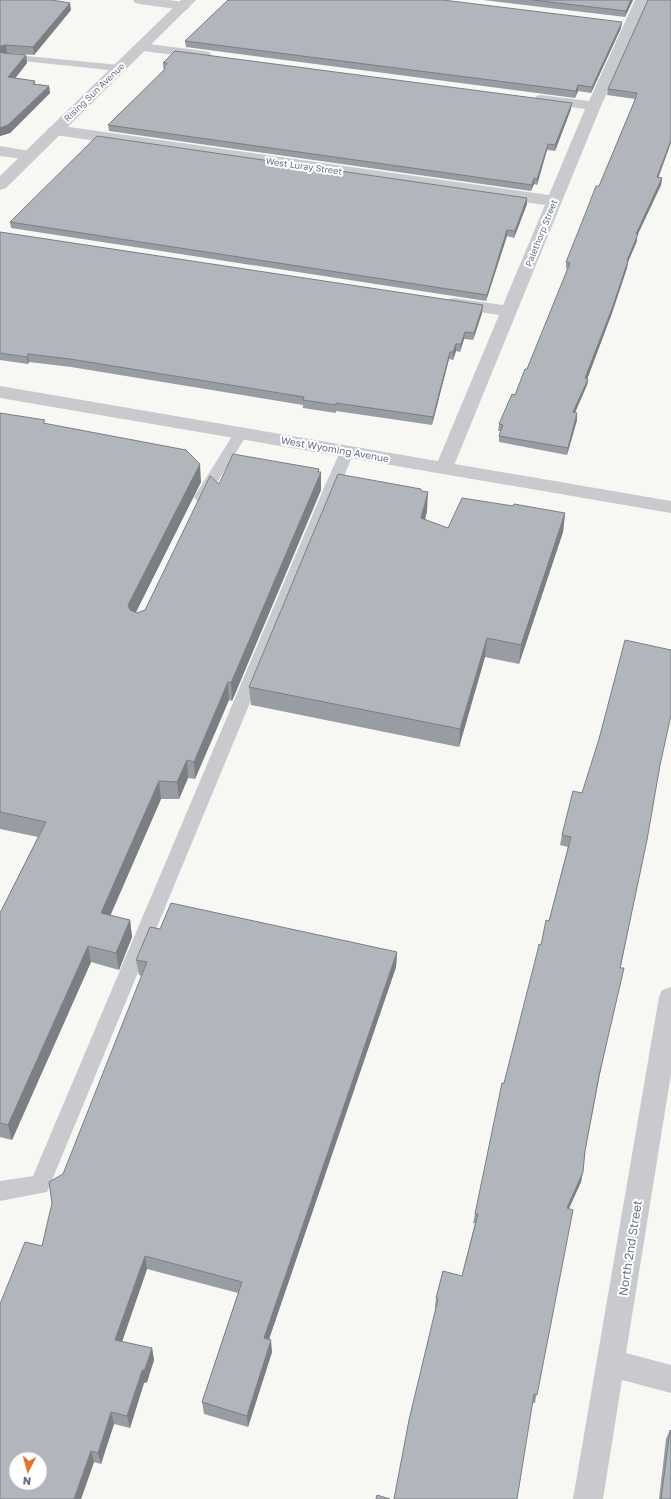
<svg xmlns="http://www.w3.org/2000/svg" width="671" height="1499" font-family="'Golos Text',sans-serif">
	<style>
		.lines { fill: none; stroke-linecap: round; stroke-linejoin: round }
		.service { fill: #c8cace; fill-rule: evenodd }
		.minor { fill: #c8cace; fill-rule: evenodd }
		.tertiary { fill: #c8cace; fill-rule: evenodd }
		.wall { fill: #979da2 }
		.shaded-wall { fill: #7b7f84 }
		.building { fill: #b0b6bc; stroke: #7b7f84; fill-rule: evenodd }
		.labels { text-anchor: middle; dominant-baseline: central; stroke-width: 4; stroke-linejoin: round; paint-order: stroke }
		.far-street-label { font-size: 9px; fill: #667286; stroke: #fff }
		.street-label { font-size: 10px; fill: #667286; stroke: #fff }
		.near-street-label { font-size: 12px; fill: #667286; stroke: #fff }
	</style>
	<rect width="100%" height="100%" fill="#f7f7f4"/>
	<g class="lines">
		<path class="service" d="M 7,54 L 119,65 L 125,68 L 119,71 L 3,59 L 1,57 L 3,55 Z
			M 241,428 L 246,430 L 248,433 L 206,500 L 201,502 L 196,500 L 194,497 L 196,494 L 236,430 Z
			M 347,447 L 352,449 L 354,452 L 47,1192 L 0,1201 L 0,1181 L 33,1176 L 326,483 L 340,452 L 342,449 Z"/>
		<path class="minor" d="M 133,0 L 170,0 L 188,3 L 190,6 L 188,9 L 183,10 L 140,4 L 135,3 Z
			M 635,0 L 649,0 L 601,106 L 453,468 L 451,472 L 444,474 L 437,472 L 435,468 L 499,315 L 454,308 L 448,307 L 445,303 L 448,299 L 454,298 L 503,305 L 545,205 L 55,135 L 50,133 L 47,130 L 50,127 L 55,125 L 549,195 L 585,109 L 541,103 L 536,102 L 534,99 L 536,96 L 541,95 L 589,101 Z
			M 141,43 L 204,51 L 209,52 L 211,55 L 209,58 L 204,59 L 136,50 L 134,47 L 136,44 Z
			M 0,146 L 35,152 L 38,155 L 35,158 L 30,160 L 0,156 Z
			M 671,987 L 671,1074 L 626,1353 L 671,1365 L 671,1393 L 622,1380 L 603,1499 L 573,1499 L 659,997 L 662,990 Z"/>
		<path class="tertiary" d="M 181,0 L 196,0 L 6,188 L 0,190 L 0,176 Z
			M 0,386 L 671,501 L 671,513 L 0,398 Z"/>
	</g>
	<path class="wall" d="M 0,0 L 71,10 L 34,55 L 7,53 L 5,53 L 26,55 L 27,63 L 15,78 L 35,81 L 35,84 L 49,86 L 50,93 L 10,133 L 0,136 Z
		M 483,0 L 633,0 L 625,17 Z
		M 648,0 L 658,178 L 662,178 L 661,185 L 637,236 L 637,241 L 628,261 L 627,268 L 612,313 L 587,379 L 588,379 L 587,385 L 575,413 L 577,413 L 577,420 L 567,455 L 499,442 L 499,436 L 501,431 L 498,431 L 499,424 L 515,395 L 527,369 L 568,269 L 566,268 L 566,262 L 599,186 L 635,99 L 607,95 L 608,89 Z
		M 621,28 L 591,93 L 578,91 L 575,98 L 186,47 L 185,41 Z
		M 163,63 L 571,109 L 555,151 L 547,150 L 537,185 L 534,184 L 531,191 L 109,131 L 108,125 L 164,71 Z
		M 527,204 L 514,238 L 507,236 L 486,301 L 11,228 L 10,222 Z
		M 0,232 L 482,313 L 473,340 L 464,339 L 460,352 L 456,351 L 453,360 L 449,359 L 432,425 L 336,411 L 336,413 L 303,408 L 303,405 L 71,367 L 29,362 L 28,364 L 0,360 Z
		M 0,413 L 45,423 L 201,482 L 136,612 L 137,613 L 145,610 L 219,484 L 319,472 L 321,490 L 232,701 L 229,700 L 195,779 L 188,778 L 179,799 L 161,799 L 110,916 L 130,920 L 132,937 L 119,970 L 91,962 L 12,1140 L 0,1137 L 0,913 L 38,837 L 0,829 Z
		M 421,489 L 421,491 L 427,511 L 425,520 L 448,528 L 513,506 L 565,513 L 563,532 L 519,664 L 485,657 L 459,747 L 251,705 L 249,687 Z
		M 660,766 L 585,1151 L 581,1182 L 569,1208 L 535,1403 L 533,1403 L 436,1308 L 435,1307 L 436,1298 L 462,1276 L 475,1223 L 473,1223 L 475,1214 L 504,1083 L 541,945 L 549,921 L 568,847 L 560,845 L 562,835 L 582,793 Z
		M 160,929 L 397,952 L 396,967 L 269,1339 L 272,1352 L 248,1427 L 204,1414 L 202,1402 L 238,1293 L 147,1269 L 122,1342 L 152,1348 L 154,1360 L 147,1382 L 144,1383 L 130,1428 L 114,1424 L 101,1464 L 94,1462 L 81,1499 L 42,1246 L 63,1174 L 142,976 L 139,975 L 136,960 Z
		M 670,1430 L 671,1499 L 659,1499 L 666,1439 Z"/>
	<path class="shaded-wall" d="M 631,0 L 633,0 L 625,17 L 626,11 Z
		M 70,3 L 71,10 L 34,55 L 33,47 Z
		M 622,22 L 621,28 L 591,93 L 592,87 Z
		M 6,45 L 7,53 L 2,54 L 0,56 L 0,47 L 1,46 Z
		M 26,55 L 27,63 L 10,85 L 8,77 Z
		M 578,85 L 578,91 L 575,98 L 576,91 Z
		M 49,86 L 50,93 L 10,133 L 0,136 L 0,128 Z
		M 572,103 L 571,109 L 555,151 L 555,145 Z
		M 671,140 L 671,143 L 656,184 L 657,177 Z
		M 548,144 L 547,150 L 537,185 L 537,179 Z
		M 534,178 L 534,184 L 531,191 L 532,185 Z
		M 662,178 L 661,185 L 637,236 L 637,241 L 626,267 L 627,261 L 636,234 Z
		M 527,198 L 527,204 L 514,238 L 515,231 Z
		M 507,230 L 507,236 L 486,301 L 487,295 Z
		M 628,261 L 627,268 L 612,313 L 585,385 L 585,378 Z
		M 483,305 L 482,313 L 473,340 L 474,333 Z
		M 465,332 L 464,339 L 460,352 L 461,344 Z
		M 456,344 L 456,351 L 453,360 L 453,352 Z
		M 450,352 L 449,359 L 432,425 L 433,417 Z
		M 28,354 L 29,362 L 28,364 L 27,357 Z
		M 588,379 L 587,385 L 572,419 L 573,412 Z
		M 577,413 L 577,420 L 567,455 L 568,448 Z
		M 200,464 L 201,482 L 131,622 L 128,605 Z
		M 319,469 L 319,478 L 321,472 L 321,490 L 232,701 L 231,683 Z
		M 428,492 L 427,511 L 420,537 L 421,518 Z
		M 565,513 L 563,532 L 519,664 L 521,645 Z
		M 487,638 L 485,657 L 459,747 L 460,729 Z
		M 228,682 L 229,700 L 195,779 L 194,762 Z
		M 187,760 L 188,778 L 179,799 L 177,782 Z
		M 159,781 L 161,799 L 104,930 L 101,913 Z
		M 130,920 L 132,937 L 119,970 L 116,953 Z
		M 88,946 L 91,962 L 12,1140 L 8,1125 Z
		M 397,952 L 396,967 L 265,1351 L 264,1338 Z
		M 583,1172 L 581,1182 L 565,1217 L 567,1208 Z
		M 145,1256 L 147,1269 L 118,1353 L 115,1340 Z
		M 271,1340 L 272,1352 L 248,1427 L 247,1416 Z
		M 152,1348 L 154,1360 L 147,1382 L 144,1383 L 130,1428 L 127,1416 L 142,1371 Z
		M 111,1412 L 114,1424 L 101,1464 L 98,1453 Z
		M 91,1451 L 94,1462 L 81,1499 L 74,1499 Z"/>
	<path class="building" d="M 0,0 L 52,0 L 70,3 L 33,47 L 6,45 L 1,46 L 0,47 Z
		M 228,0 L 443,0 L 622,22 L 592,87 L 578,85 L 576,91 L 185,41 Z
		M 533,0 L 631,0 L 626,11 Z
		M 648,0 L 671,0 L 671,140 L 657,177 L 662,178 L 636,234 L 638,234 L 627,261 L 628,261 L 613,306 L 585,378 L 588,379 L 573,412 L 577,413 L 568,448 L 499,436 L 503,425 L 499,424 L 512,394 L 515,395 L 525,369 L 527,369 L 570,263 L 566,262 L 584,217 L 596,186 L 599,186 L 635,100 L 637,93 L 608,89 Z
		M 0,51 L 2,53 L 26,55 L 8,77 L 35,81 L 33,84 L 49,86 L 8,125 L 0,128 Z
		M 175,51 L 572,103 L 555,145 L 548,144 L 537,179 L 534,178 L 532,185 L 108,125 L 165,69 L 164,67 L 167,63 L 163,63 Z
		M 97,136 L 527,198 L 515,231 L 507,230 L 487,295 L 10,222 Z
		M 0,232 L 483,305 L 474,333 L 465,332 L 461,344 L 456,344 L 453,352 L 450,352 L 433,417 L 336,403 L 336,405 L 303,400 L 304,397 L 70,359 L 28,354 L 27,357 L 0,353 Z
		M 0,413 L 45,420 L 43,423 L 186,450 L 200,464 L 128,605 L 130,610 L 137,613 L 145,610 L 210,476 L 219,484 L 233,454 L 319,469 L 318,472 L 321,472 L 231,683 L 228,682 L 194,762 L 187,760 L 177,782 L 159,781 L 101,913 L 130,920 L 116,953 L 88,946 L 8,1125 L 0,1123 L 0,913 L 46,822 L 0,812 Z
		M 338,474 L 421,489 L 421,491 L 428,492 L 421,518 L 448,528 L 462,498 L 513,506 L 514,504 L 565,513 L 521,645 L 487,638 L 460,729 L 249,687 Z
		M 625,640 L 671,650 L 671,715 L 660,765 L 647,840 L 620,968 L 624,968 L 599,1076 L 585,1151 L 583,1172 L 567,1208 L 573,1210 L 537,1395 L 534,1394 L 517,1499 L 394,1499 L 409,1420 L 438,1299 L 436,1298 L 443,1271 L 462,1276 L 478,1214 L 475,1214 L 502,1083 L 504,1083 L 538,949 L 539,944 L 541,945 L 546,920 L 549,921 L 571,837 L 562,835 L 573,791 L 582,793 L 599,739 Z
		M 171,903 L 397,952 L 264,1338 L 271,1340 L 247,1416 L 202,1402 L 242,1282 L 145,1256 L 115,1340 L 152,1348 L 145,1369 L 142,1371 L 127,1416 L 111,1412 L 98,1453 L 91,1451 L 74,1499 L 0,1499 L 0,1304 L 25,1242 L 42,1246 L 52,1203 L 49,1182 L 63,1174 L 147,962 L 136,960 L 150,927 L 160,929 ZM 16,1459 L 40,1459 L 40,1483 L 16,1483 Z
		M 670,1430 L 671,1431 L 671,1499 L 661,1499 Z
		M 377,1495 L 390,1499 L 376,1499 Z"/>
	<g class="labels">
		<g class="far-street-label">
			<text transform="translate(94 92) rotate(-44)">Rising Sun Avenue</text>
			<text transform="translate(304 166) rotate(8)">West Luray Street</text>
			<text transform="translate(541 233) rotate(-68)">Palethorp Street</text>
		</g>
		<g class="street-label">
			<text transform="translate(335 449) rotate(10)">West Wyoming Avenue</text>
		</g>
		<g class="near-street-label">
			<text transform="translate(630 1248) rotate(-81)">North 2nd Street</text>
		</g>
	</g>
	<g transform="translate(28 1471) rotate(186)"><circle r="19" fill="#ffffff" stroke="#c2c7cf"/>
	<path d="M0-3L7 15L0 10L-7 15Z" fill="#e57426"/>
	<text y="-6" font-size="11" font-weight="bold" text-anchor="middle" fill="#667286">N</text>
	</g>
</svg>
